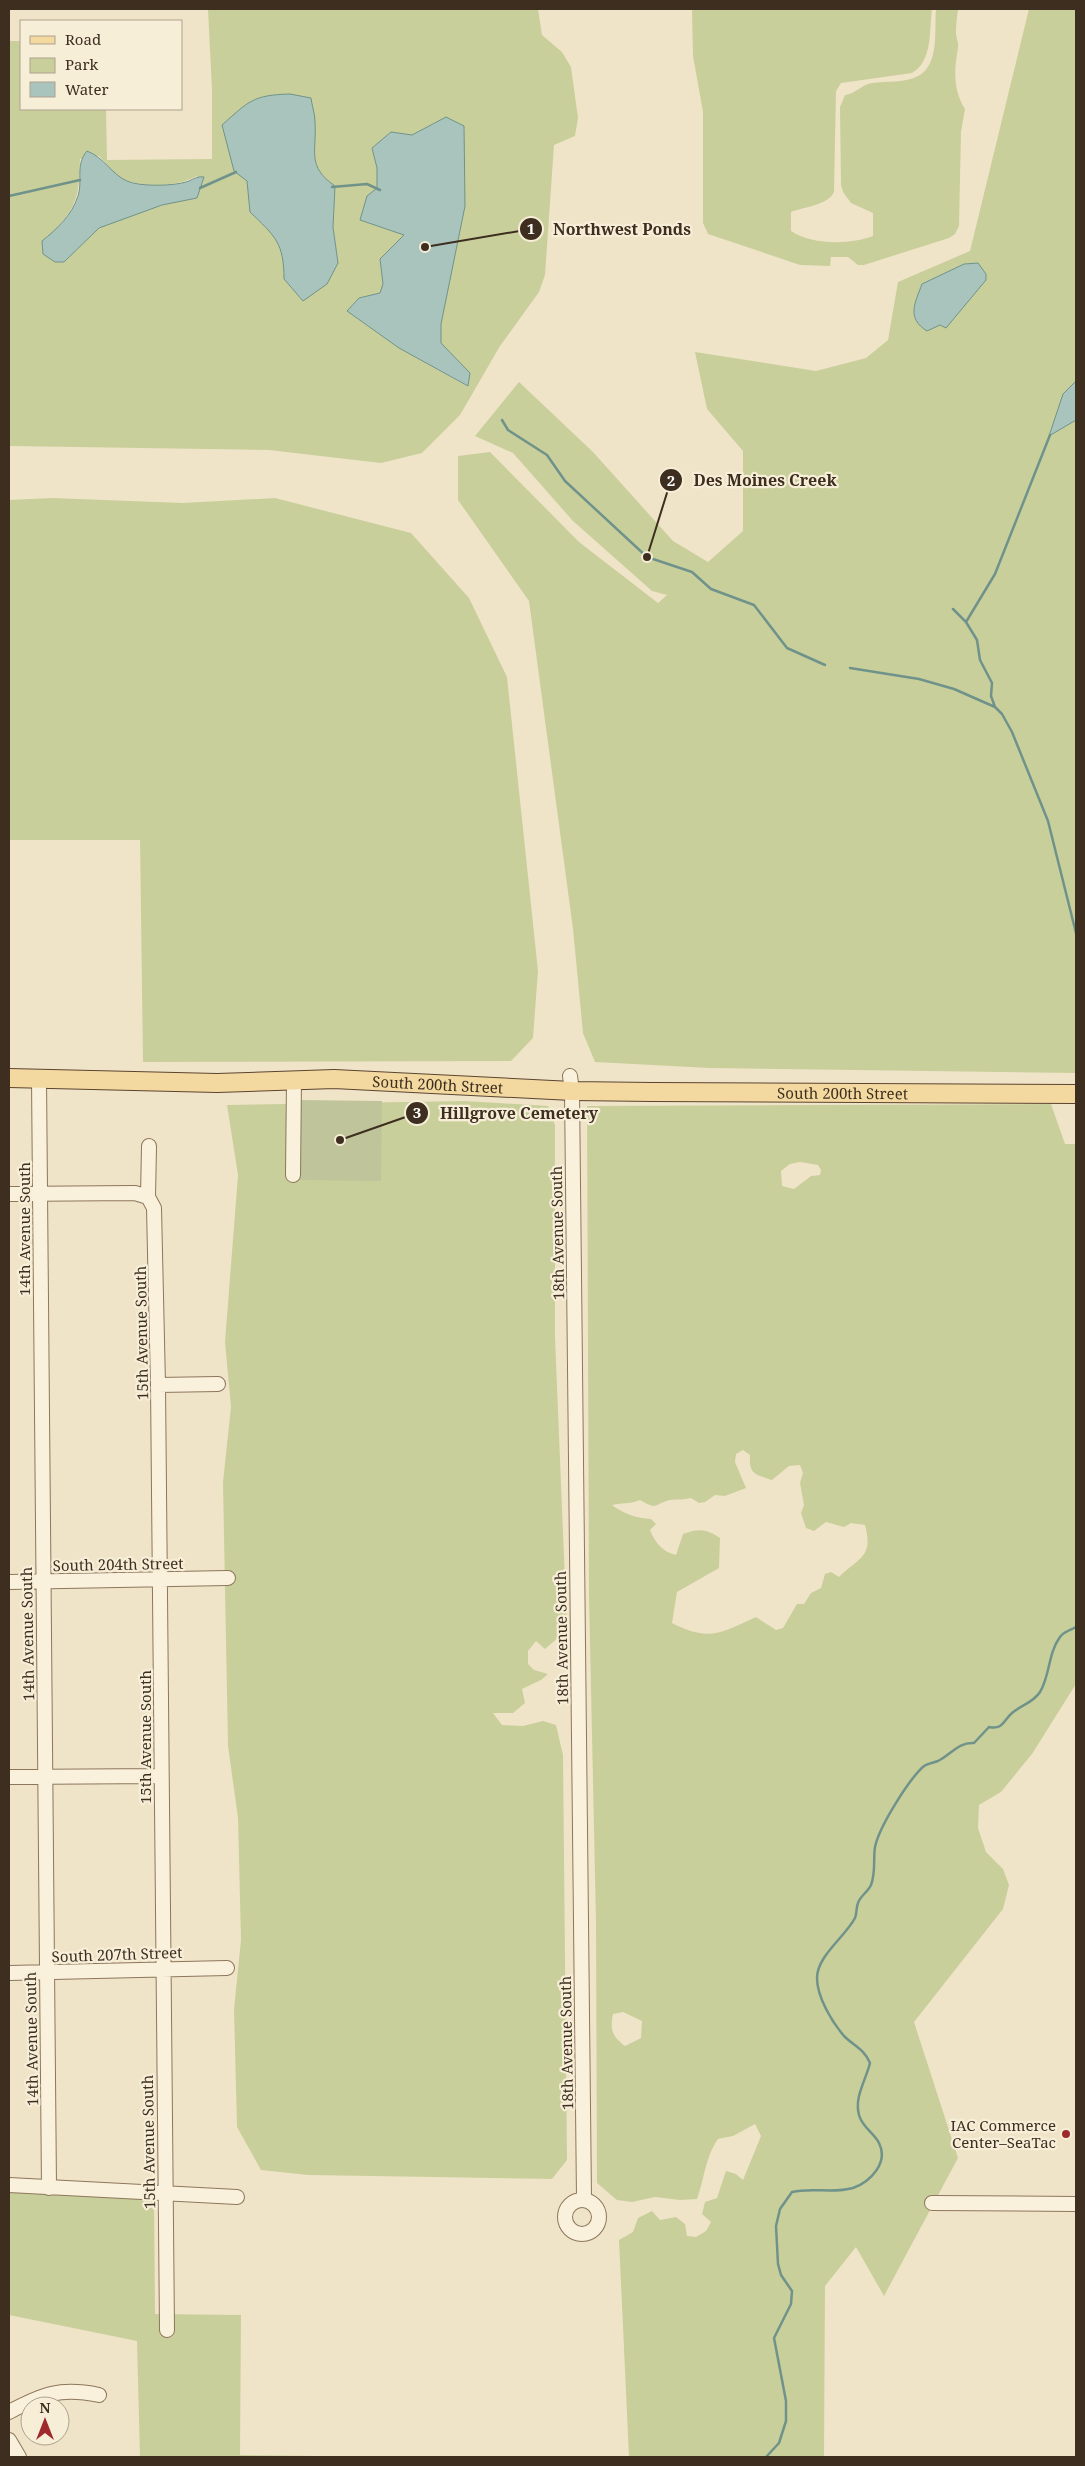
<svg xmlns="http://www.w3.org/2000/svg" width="1085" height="2466" font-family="'Noto Serif',serif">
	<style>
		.green { fill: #c9cf9b; fill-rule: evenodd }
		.cemetery { fill: #bfc49a }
		.water { fill: #a9c4bc; stroke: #6f938a }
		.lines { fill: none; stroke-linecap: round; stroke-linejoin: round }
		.stream { stroke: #6f938a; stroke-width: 2.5 }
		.minor-casing { stroke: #8d765c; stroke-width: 16 }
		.major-casing { stroke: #5b4430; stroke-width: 20 }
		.minor { stroke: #faf1dc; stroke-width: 14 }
		.major { stroke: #f3d9a0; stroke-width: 18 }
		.poi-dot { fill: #9e2a2b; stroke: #f7eed8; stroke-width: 2 }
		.labels { text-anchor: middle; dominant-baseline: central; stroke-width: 4.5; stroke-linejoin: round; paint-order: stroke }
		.street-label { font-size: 15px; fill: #3d2e20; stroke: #f7eed8 }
		.poi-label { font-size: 15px; fill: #3d2e20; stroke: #f7eed8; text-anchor: end }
		.leader { fill: none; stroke: #3d2e20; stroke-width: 2 }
		.callout-dot { fill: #3d2e20; stroke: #f7eed8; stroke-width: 2 }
		.mark-label { font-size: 15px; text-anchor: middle; font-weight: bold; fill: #fff }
		.callout-label { font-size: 16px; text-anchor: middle; font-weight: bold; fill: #3d2e20; stroke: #f7eed8; stroke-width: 4.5; stroke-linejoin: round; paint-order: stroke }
	</style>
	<rect width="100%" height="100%" fill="#f0e4c8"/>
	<path class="green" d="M 208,9 L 538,9 L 542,35 L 562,52 L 571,67 L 578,118 L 575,136 L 554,145 L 545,275 L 539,292 L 500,346 L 460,415 L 422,453 L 381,463 L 269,450 L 9,446 L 9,41 L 21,41 L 21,109 L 106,109 L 107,160 L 212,159 L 212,90 ZM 446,117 L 465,162 L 441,324 L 441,344 L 470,373 L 467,386 L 399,348 L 347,311 L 359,298 L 380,293 L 383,284 L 380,259 L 405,235 L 377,188 L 377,168 L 372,148 L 391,132 L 412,135 ZM 315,122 C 314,151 309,168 335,186 L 333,227 L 338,263 L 303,301 L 284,279 C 284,243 275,236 250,212 L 247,181 ZM 99,156 C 107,164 117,178 128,181 C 149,188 179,186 197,176 L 197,198 C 165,204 128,211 99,228 C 93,232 87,239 82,244 L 56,229 C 79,204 79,192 80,159 Z
		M 692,9 L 932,9 C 929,31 933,61 912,73 L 841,83 L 836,91 L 834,192 C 828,205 804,207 791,212 L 791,231 C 812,245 849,245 873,236 L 873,213 L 851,203 L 843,192 L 841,185 L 840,107 L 845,95 C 855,94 861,85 872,83 C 886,81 906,83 918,76 C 940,65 934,29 936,9 L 958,9 C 957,16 956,25 956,33 C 956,38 959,43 958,48 C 954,70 953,90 965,109 L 961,132 L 959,226 L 955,234 L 949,238 L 864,265 L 858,265 L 848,257 L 831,257 L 830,266 L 800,265 L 708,234 L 703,223 L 703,112 L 693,56 Z
		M 1029,9 L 1076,9 L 1076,1073 L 709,1068 L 595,1062 L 583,1033 L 573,929 L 529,601 L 458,500 L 458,456 L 490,452 L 579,542 L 658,603 L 667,595 L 652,591 L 573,521 L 513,453 L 475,436 L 519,382 L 593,452 L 673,541 L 708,562 L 743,531 L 743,451 L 707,409 L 695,352 L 816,371 L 866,358 L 888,340 L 898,282 L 970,251 Z
		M 52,498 L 183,503 L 275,498 L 411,533 L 469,598 L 507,677 L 538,971 L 533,1038 L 511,1061 L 143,1062 L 140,840 L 9,840 L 9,500 Z
		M 465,1101 L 548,1106 L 555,1125 L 555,1337 L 567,1630 L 545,1649 L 536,1641 L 528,1651 L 528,1664 L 534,1670 L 548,1674 L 541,1680 L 522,1689 L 525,1703 L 513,1713 L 493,1713 L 502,1725 L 523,1726 L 543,1721 L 556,1725 L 563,1755 L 567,2160 L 552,2179 L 308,2175 L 261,2170 L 237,2127 L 234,2009 L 241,1940 L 238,1818 L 228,1746 L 223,1482 L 231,1407 L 225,1342 L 238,1175 L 227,1105 Z
		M 1051,1104 L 1065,1144 L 1076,1144 L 1076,1684 L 1032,1754 L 1001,1792 L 979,1805 L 978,1828 L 986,1852 L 1003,1869 L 1009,1885 L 1003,1909 L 914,2022 L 958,2158 L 884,2296 L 856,2247 L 825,2286 L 824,2457 L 629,2457 L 619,2240 L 633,2232 L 638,2218 L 652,2211 L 660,2220 L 676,2217 L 685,2224 L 687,2236 L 696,2237 L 706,2231 L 711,2222 L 702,2214 L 705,2202 L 717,2198 L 726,2171 L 736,2174 L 743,2180 L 761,2136 L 755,2124 L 733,2136 L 718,2139 C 705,2158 705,2177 697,2199 L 680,2200 L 655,2197 L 632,2202 L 617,2200 L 597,2183 L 596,1922 L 589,1595 L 587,1106 ZM 800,1162 L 818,1165 L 821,1170 L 820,1175 L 811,1176 L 794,1189 L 782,1186 L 781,1171 L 790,1164 ZM 743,1450 L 750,1455 C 749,1475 755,1474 772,1480 L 789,1466 L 800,1465 L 803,1473 L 800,1483 L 804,1505 L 801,1513 L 806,1528 L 814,1531 L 826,1522 L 844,1527 L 851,1523 L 865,1525 C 874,1558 858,1558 839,1577 L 831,1572 L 825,1574 L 821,1588 L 811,1593 L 804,1604 L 797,1604 L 783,1628 L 776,1630 L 756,1617 C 721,1633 709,1642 672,1623 L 677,1592 L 719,1568 L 720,1538 C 707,1529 698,1528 683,1534 L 676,1555 C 663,1552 655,1543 650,1530 L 656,1524 L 651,1519 C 636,1518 624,1514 612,1505 C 623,1502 628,1505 640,1500 C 659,1511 653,1504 670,1500 C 677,1499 684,1500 691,1498 L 699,1503 L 705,1502 L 715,1495 L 725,1496 L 746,1488 L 735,1462 L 736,1454 ZM 623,2012 L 642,2021 L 641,2038 L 625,2046 C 612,2036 610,2030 613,2014 Z
		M 9,2186 L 154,2192 L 155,2314 L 241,2315 L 240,2455 L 410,2457 L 140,2457 L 137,2341 L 9,2315 Z"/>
	<path class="cemetery" d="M 299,1100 L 382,1101 L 381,1181 L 298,1180 Z"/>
	<path class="water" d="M 290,94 L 311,98 C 312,106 315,114 315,122 C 317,151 306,166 335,186 L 333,227 L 338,263 L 327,284 L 303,301 L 284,279 C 284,243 275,236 250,212 L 247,181 L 234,171 L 222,125 C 249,101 253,95 290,94 Z
		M 446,117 L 464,126 L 465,206 L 441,324 L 441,343 L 470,373 L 468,386 L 399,348 L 347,311 L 359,298 L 380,293 L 383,284 L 380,259 L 404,235 L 360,220 L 367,196 L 377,188 L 377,168 L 372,148 L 391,132 L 412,135 Z
		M 87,151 C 105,158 111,174 127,181 C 140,187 173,186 186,182 C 193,180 196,176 204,177 L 197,198 L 162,205 L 99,228 L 64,262 L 55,262 L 43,254 L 42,241 C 57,229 72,215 78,196 C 83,180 75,165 87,151 Z
		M 978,263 L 986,274 L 986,280 L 946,328 L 940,325 L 927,331 C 906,318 915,303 922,284 L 964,264 Z
		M 1076,381 L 1076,420 L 1049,436 L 1063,394 Z"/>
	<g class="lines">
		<path class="stream" d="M 332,187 L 367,184 L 380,190
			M 200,188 L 236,172
			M 9,196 L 80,180
			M 502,420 L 508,430 L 547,455 L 565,481 L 647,557 L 692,572 L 711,589 L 754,605 L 787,648 L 825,665
			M 953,609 L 966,622 L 977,640 L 980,660 L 992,683 L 991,696 L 995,707 L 1002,714 L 1012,732 L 1048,821 L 1076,933
			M 966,622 L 995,574 L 1050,435
			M 850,668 L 919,679 L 954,689 L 995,707
			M 766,2457 L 779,2443 L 786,2421 L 786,2401 L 774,2338 L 791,2304 L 792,2291 L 781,2275 L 778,2264 L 776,2226 L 780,2209 L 792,2192 C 813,2187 832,2194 853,2188 C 870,2182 889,2163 879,2143 C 874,2133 862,2127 859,2115 C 854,2097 866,2080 870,2063 C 864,2049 854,2046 844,2036 C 832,2022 817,1997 817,1978 C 817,1956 845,1937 855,1918 C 857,1913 856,1908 858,1903 C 860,1896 868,1892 871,1885 C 876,1872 873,1860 875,1847 C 879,1827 909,1779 924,1766 C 928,1763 933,1763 938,1761 C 952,1754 958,1742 974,1743 L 989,1727 C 1003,1730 1003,1721 1012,1713 C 1021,1705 1033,1703 1040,1692 C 1050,1676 1048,1653 1060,1637 C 1063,1632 1071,1630 1076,1627"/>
		<defs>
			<path id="minor" d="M 570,1076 L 572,1091 L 584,2199
				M 39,1079 L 49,2188
				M 149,1146 L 148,1197 L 154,1208 L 158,1385 L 167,2330
				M 293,1175 L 294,1080
				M 9,1194 L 135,1193 L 148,1197
				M 158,1385 L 218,1384
				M 9,1582 L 228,1578
				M 9,1777 L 161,1776
				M 9,1973 L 227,1968
				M 9,2185 L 237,2197
				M565 2217a17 17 0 1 1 34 0a17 17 0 1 1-34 0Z
				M 932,2203 L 1076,2204
				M 9,2412 C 43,2394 60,2387 99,2395
				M 9,2440 L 19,2457"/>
			<g id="major">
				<path id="s1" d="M 9,1078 L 217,1083 L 334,1079 L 572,1091 L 652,1092 L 1076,1094"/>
			</g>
		</defs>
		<use href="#minor" class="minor-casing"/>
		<use href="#major" class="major-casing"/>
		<use href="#minor" class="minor"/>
		<use href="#major" class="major"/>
	</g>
	<circle class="poi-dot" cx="1066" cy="2134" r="5"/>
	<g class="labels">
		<g class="street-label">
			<text stroke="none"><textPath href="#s1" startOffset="429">South 200th Street</textPath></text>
			<text stroke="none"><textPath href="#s1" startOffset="834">South 200th Street</textPath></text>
			<text transform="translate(24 1229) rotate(-90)">14th Avenue South</text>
			<text transform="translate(557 1233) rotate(-91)">18th Avenue South</text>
			<text transform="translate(141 1333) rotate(-91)">15th Avenue South</text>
			<text transform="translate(118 1564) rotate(-1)">South 204th Street</text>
			<text transform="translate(27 1634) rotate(-91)">14th Avenue South</text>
			<text transform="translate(561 1638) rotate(-91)">18th Avenue South</text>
			<text transform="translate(145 1737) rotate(-90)">15th Avenue South</text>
			<text transform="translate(117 1954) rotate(-2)">South 207th Street</text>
			<text transform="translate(31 2039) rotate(-91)">14th Avenue South</text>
			<text transform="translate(566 2043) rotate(-91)">18th Avenue South</text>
			<text transform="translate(148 2142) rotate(-91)">15th Avenue South</text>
		</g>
		<g class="poi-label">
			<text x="1056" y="2125">IAC Commerce<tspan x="1056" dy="17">Center–SeaTac</tspan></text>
		</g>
	</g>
	<path class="leader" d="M425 247L531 229M647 557L671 480M340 1140L417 1113"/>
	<g class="callout-dot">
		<circle cx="425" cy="247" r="5"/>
		<circle cx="647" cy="557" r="5"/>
		<circle cx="340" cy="1140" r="5"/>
		<circle cx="531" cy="229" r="12"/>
		<circle cx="671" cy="480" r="12"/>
		<circle cx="417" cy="1113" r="12"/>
	</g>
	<g class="mark-label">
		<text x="531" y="234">1</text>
		<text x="671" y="486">2</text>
		<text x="417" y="1118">3</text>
	</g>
	<g class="callout-label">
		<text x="622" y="235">Northwest Ponds</text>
		<text x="765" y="486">Des Moines Creek</text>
		<text x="519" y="1119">Hillgrove Cemetery</text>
	</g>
	<rect width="1085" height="2466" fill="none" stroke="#3d2e20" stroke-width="20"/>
	<rect x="20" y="20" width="162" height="90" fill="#f7eed8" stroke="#ada18e"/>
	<rect x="30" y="36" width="25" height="8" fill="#f3d9a0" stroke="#ada18e"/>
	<text x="65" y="45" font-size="15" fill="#3d2e20">Road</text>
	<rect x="30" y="58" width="25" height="15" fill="#c9cf9b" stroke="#ada18e"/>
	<text x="65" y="70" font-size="15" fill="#3d2e20">Park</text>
	<rect x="30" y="82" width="25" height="15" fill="#a9c4bc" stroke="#ada18e"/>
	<text x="65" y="95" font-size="15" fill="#3d2e20">Water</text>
	<g transform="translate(45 2421)"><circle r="24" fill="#f7eed8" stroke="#ada18e"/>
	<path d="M0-4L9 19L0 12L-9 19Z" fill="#9e2a2b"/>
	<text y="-8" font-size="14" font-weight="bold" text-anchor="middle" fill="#3d2e20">N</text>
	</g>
</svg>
